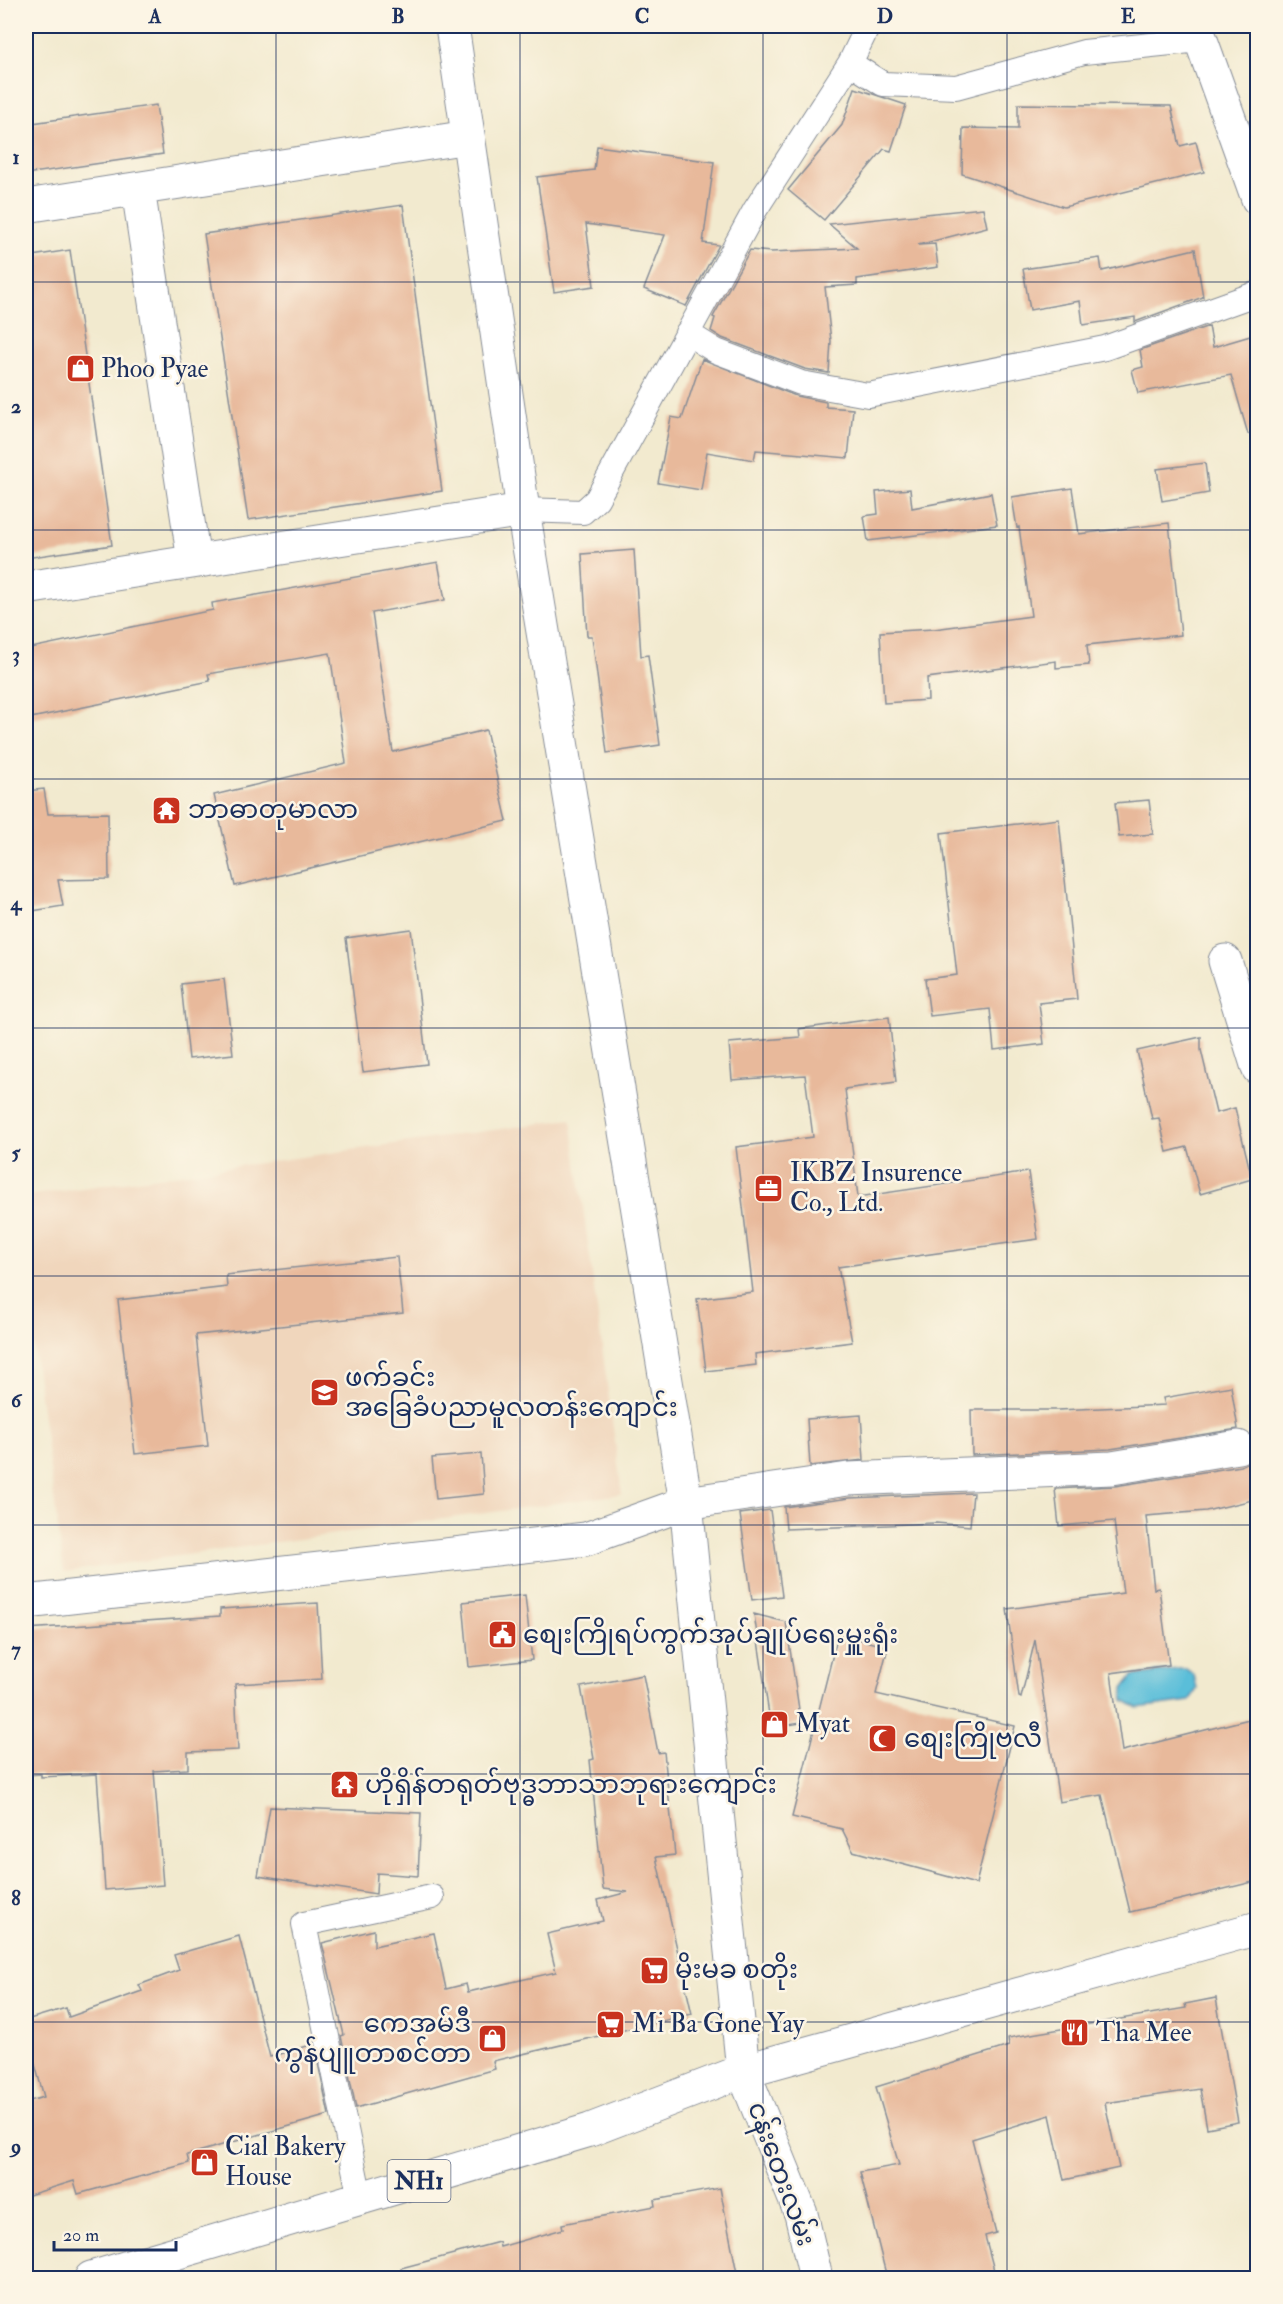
<svg xmlns="http://www.w3.org/2000/svg" width="1283" height="2304" font-family="'IM FELL Double Pica','Noto Sans Myanmar',serif">
	<style>
		.built { fill: #f0d6bc }
		.water { fill: #5abed9; stroke: #3a769c; stroke-width: 1.5 }
		.building { fill: #e8b99b }
		.lines { fill: none; stroke-linecap: round; stroke-linejoin: round }
		.lane-casing { stroke: #868c96; stroke-width: 26 }
		.street-casing { stroke: #868c96; stroke-width: 35 }
		.secondary-casing { stroke: #868c96; stroke-width: 35 }
		.primary-casing { stroke: #868c96; stroke-width: 35 }
		.highway-casing { stroke: #868c96; stroke-width: 35 }
		.lane { stroke: #fff; stroke-width: 24 }
		.street { stroke: #fff; stroke-width: 33 }
		.secondary { stroke: #fff; stroke-width: 33 }
		.primary { stroke: #fff; stroke-width: 33 }
		.highway { stroke: #fff; stroke-width: 33 }
		.grid { fill: none; stroke: #1b2f5e; stroke-width: 1.5; stroke-opacity: 0.55 }
		.labels { text-anchor: middle; dominant-baseline: central; stroke-width: 5; stroke-linejoin: round; paint-order: stroke }
		.shield { fill: #fcf5e5; stroke: #5e6a86; stroke-width: 1.5 }
		.shield-label { font-size: 24px; font-weight: bold; fill: #1b2f5e }
		.poi-label { font-size: 26px; fill: #1b2f5e; stroke: #fcf5e5; text-anchor: start }
		.street-label { font-size: 26px; fill: #1b2f5e; stroke: #fcf5e5 }
		.neatline { fill: none; stroke: #1b2f5e; stroke-width: 2 }
		.grid-label { font-size: 20px; text-anchor: middle; font-weight: bold; fill: #1b2f5e }
	</style>
	<rect width="100%" height="100%" fill="#fcf5e5"/>
	<filter id="ink" filterUnits="userSpaceOnUse"><feTurbulence type="fractalNoise" baseFrequency=".0167" numOctaves="2"/><feDisplacementMap in="SourceGraphic" scale="12" xChannelSelector="R" yChannelSelector="G"/><feConvolveMatrix kernelMatrix="1 2 1 2 8 2 1 2 1" color-interpolation-filters="sRGB"/></filter>
	<filter id="wash" filterUnits="userSpaceOnUse"><feTurbulence type="fractalNoise" baseFrequency=".008" numOctaves="4" result="noise"/><feDisplacementMap in="SourceGraphic" scale="24" xChannelSelector="R" yChannelSelector="G"/><feGaussianBlur stdDeviation="1.35" result="paint"/><feColorMatrix in="noise" values="0 0 0 0 0 0 0 0 0 0 0 0 0 0 0 0 0 1.4 0 .05"/><feComposite in="paint" operator="in"/></filter>
	<g filter="url(#wash)">
		<rect width="100%" height="100%" fill="#f2eacf"/>
		<path class="built" d="M 571,1119 L 622,1494 L 64,1572 L 26,1292 L 26,1196 Z"/>
		<path class="water" d="M 1177,1669 L 1186,1669 L 1194,1675 L 1197,1689 L 1189,1701 L 1137,1708 L 1124,1700 L 1123,1689 L 1133,1676 Z"/>
		<g id="blocks">
			<path class="building" d="M 855,88 L 906,105 L 891,151 L 884,149 L 824,220 L 788,190 L 842,125 Z
				M 1018,104 L 1171,106 L 1180,146 L 1196,142 L 1204,172 L 1064,207 L 962,174 L 963,128 L 1018,129 Z
				M 156,105 L 163,154 L 26,174 L 26,124 Z
				M 597,146 L 714,162 L 703,243 L 719,245 L 686,306 L 644,289 L 665,235 L 586,224 L 594,286 L 554,292 L 537,177 L 594,170 Z
				M 403,205 L 442,491 L 248,520 L 204,234 Z
				M 983,208 L 987,227 L 918,245 L 935,244 L 938,267 L 857,279 L 857,285 L 825,287 L 831,341 L 829,373 L 805,369 L 722,338 L 711,331 L 715,318 L 713,317 L 750,250 L 771,252 L 857,248 L 829,224 Z
				M 1195,249 L 1203,297 L 1135,322 L 1135,317 L 1083,325 L 1080,301 L 1030,310 L 1023,269 L 1100,258 L 1102,271 Z
				M 70,250 L 112,545 L 26,558 L 26,257 Z
				M 1209,326 L 1213,347 L 1257,334 L 1257,432 L 1248,434 L 1231,375 L 1138,393 L 1132,370 L 1143,367 L 1140,350 Z
				M 702,359 L 796,396 L 826,402 L 826,407 L 853,409 L 848,458 L 756,450 L 754,460 L 707,452 L 701,490 L 658,483 L 671,417 L 682,419 Z
				M 1205,463 L 1209,493 L 1162,501 L 1157,469 Z
				M 1072,488 L 1079,534 L 1169,523 L 1181,635 L 1087,645 L 1089,665 L 1056,668 L 1056,661 L 927,678 L 928,700 L 884,703 L 880,632 L 934,629 L 1031,616 L 1019,527 L 1017,528 L 1012,497 Z
				M 910,489 L 912,508 L 991,493 L 997,525 L 868,541 L 864,516 L 878,514 L 876,492 Z
				M 634,550 L 641,656 L 648,655 L 660,745 L 607,753 L 592,636 L 587,636 L 582,554 Z
				M 438,562 L 445,600 L 372,613 L 393,752 L 486,730 L 507,821 L 235,886 L 214,795 L 346,763 L 330,653 L 208,674 L 210,681 L 26,719 L 26,649 L 213,610 L 212,603 Z
				M 44,789 L 48,814 L 108,813 L 109,879 L 58,880 L 63,906 L 26,912 L 26,791 Z
				M 1149,800 L 1153,834 L 1119,837 L 1115,803 Z
				M 1059,819 L 1077,999 L 1039,1003 L 1044,1044 L 994,1050 L 990,1009 L 930,1016 L 925,979 L 957,975 L 941,833 Z
				M 411,929 L 427,1064 L 363,1072 L 346,938 Z
				M 224,979 L 233,1054 L 189,1059 L 181,984 Z
				M 889,1017 L 896,1082 L 845,1089 L 858,1197 L 1028,1172 L 1038,1239 L 838,1267 L 852,1342 L 755,1354 L 756,1365 L 706,1371 L 697,1299 L 753,1292 L 736,1147 L 813,1137 L 805,1075 L 732,1080 L 729,1043 L 800,1037 L 799,1029 Z
				M 1201,1037 L 1201,1050 L 1216,1113 L 1235,1108 L 1252,1179 L 1200,1194 L 1187,1147 L 1167,1152 L 1159,1118 L 1152,1119 L 1137,1051 Z
				M 397,1257 L 403,1313 L 196,1335 L 208,1446 L 135,1454 L 118,1300 L 227,1287 L 226,1275 Z
				M 1231,1386 L 1238,1429 L 1110,1449 L 972,1455 L 971,1410 L 1058,1410 L 1165,1405 L 1163,1398 Z
				M 861,1415 L 864,1460 L 810,1466 L 807,1419 Z
				M 481,1454 L 484,1494 L 436,1499 L 432,1458 Z
				M 1255,1455 L 1257,1499 L 1206,1511 L 1146,1516 L 1154,1589 L 1159,1588 L 1169,1665 L 1111,1673 L 1122,1751 L 1257,1717 L 1257,1881 L 1130,1912 L 1102,1795 L 1059,1802 L 1035,1640 L 1021,1698 L 1019,1697 L 1007,1609 L 1123,1593 L 1114,1521 L 1059,1526 L 1055,1489 L 1115,1486 L 1241,1466 L 1249,1462 Z
				M 973,1493 L 970,1526 L 936,1523 L 786,1529 L 784,1507 L 850,1498 Z
				M 770,1510 L 782,1596 L 752,1600 L 740,1514 Z
				M 525,1595 L 532,1660 L 469,1667 L 463,1602 Z
				M 318,1603 L 322,1679 L 235,1684 L 238,1750 L 188,1752 L 188,1769 L 154,1771 L 163,1885 L 105,1890 L 97,1774 L 41,1777 L 41,1774 L 26,1775 L 26,1629 L 220,1616 L 220,1609 Z
				M 754,1614 L 786,1622 L 801,1723 L 771,1728 Z
				M 838,1634 L 888,1647 L 876,1694 L 1015,1726 L 976,1884 L 853,1851 L 842,1829 L 792,1817 Z
				M 643,1675 L 658,1753 L 664,1752 L 675,1855 L 656,1857 L 692,2014 L 493,2061 L 495,2069 L 356,2108 L 341,2036 L 344,2035 L 322,1943 L 374,1930 L 374,1946 L 434,1933 L 446,1989 L 466,1984 L 468,1992 L 556,1972 L 547,1934 L 603,1921 L 598,1900 L 628,1892 L 603,1889 L 590,1760 L 594,1759 L 581,1687 Z
				M 270,1807 L 421,1813 L 418,1876 L 377,1873 L 376,1894 L 258,1876 Z
				M 239,1936 L 270,2057 L 314,2044 L 329,2115 L 187,2155 L 189,2163 L 78,2194 L 74,2181 L 26,2196 L 26,2102 L 44,2097 L 26,2032 L 26,2020 L 66,2008 L 69,2017 L 142,1991 L 139,1985 L 179,1970 L 174,1955 Z
				M 1216,1998 L 1238,2122 L 1207,2128 L 1200,2089 L 1105,2103 L 1119,2168 L 1064,2180 L 1050,2115 L 972,2139 L 996,2233 L 985,2236 L 996,2278 L 887,2278 L 860,2172 L 899,2165 L 876,2087 L 1009,2046 L 1008,2038 L 1186,2008 L 1185,2004 Z
				M 720,2188 L 738,2278 L 403,2278 L 401,2268 L 499,2242 L 500,2247 L 563,2229 L 562,2224 L 655,2206 L 654,2200 Z"/>
		</g>
	</g>
	<g filter="url(#ink)">
		<use href="#blocks" fill-opacity="0" stroke="#868c96" stroke-width="1.5"/>
		<g class="lines">
			<defs>
				<path id="lane" d="M 850,63 L 883,84 L 956,87 L 1084,52 L 1200,40
					M 687,333 L 716,351 L 801,383 L 868,395 L 1105,348 L 1258,293
					M 523,510 L 583,512 L 597,499 L 755,210 L 850,63 L 868,26
					M 360,2198 L 304,1924 L 432,1897"/>
				<path id="street" d="M 1196,26 L 1258,199
					M 138,189 L 194,561
					M 26,206 L 468,137
					M 26,588 L 523,510
					M 1225,961 L 1258,1068
					M 26,1602 L 586,1539 L 686,1503 L 848,1479 L 1112,1468 L 1238,1447"/>
				<path id="secondary" d="M 452,26 L 523,510 L 686,1503 L 743,2071"/>
				<path id="primary" d="M 743,2071 L 1258,1928"/>
				<path id="highway" d="M 91,2278 L 590,2130 L 743,2071 L 801,2214 L 816,2278"/>
			</defs>
			<use href="#lane" class="lane-casing"/>
			<use href="#street" class="street-casing"/>
			<use href="#secondary" class="secondary-casing"/>
			<use href="#primary" class="primary-casing"/>
			<use href="#highway" class="highway-casing"/>
			<use href="#lane" class="lane"/>
			<use href="#street" class="street"/>
			<use href="#secondary" class="secondary"/>
			<use href="#primary" class="primary"/>
			<use href="#highway" class="highway"/>
		</g>
	</g>
	<path class="grid" d="M 276,26 L 276,2278M 520,26 L 520,2278M 763,26 L 763,2278M 1007,26 L 1007,2278M 26,282 L 1258,282M 26,530 L 1258,530M 26,779 L 1258,779M 26,1028 L 1258,1028M 26,1276 L 1258,1276M 26,1525 L 1258,1525M 26,1774 L 1258,1774M 26,2022 L 1258,2022"/>
	<defs>
		<symbol id="shop-square" viewBox="-11 -11 22 22"><rect x="-9" y="-9" width="18" height="18" rx="4" fill="#c8321e" stroke="#fcf5e5"/><path d="M-5-2.5h2.3a2.7 3.5 0 0 1 5.4 0H5L5.5 6h-11ZM-1.5-2.5h3a1.5 2.3 0 0 0-3 0Z" fill="#fff"/></symbol>
		<symbol id="temple-square" viewBox="-11 -11 22 22"><rect x="-9" y="-9" width="18" height="18" rx="4" fill="#c8321e" stroke="#fcf5e5"/><path d="M0-6L5-2H3V0L6.5 2.5H4V6H1.5V3h-3V6H-4V2.5H-6.5L-3 0V-2H-5Z" fill="#fff"/></symbol>
		<symbol id="office-square" viewBox="-11 -11 22 22"><rect x="-9" y="-9" width="18" height="18" rx="4" fill="#c8321e" stroke="#fcf5e5"/><path d="M-6-3h4V-5.5h4V-3h4V5H-6ZM-1-4.5V-3h2v-1.5ZM-6 0V1H6V0Z" fill="#fff"/></symbol>
		<symbol id="school-square" viewBox="-11 -11 22 22"><rect x="-9" y="-9" width="18" height="18" rx="4" fill="#c8321e" stroke="#fcf5e5"/><path d="M0-5L7-2L0 1L-7-2ZM-4 1L0 2.5L4 1V4Q0 6-4 4Z" fill="#fff"/></symbol>
		<symbol id="civic-square" viewBox="-11 -11 22 22"><rect x="-9" y="-9" width="18" height="18" rx="4" fill="#c8321e" stroke="#fcf5e5"/><path d="M-.6-6.5H3V-4.5H.6V-3L4-1V1h2V6H-6V1h2V-1L-.6-3ZM-1.2 2.5V6h2.4V2.5Z" fill="#fff"/></symbol>
		<symbol id="mosque-square" viewBox="-11 -11 22 22"><rect x="-9" y="-9" width="18" height="18" rx="4" fill="#c8321e" stroke="#fcf5e5"/><path d="M3.5-4.9A6 6 0 1 0 3.5 4.9A5 5 0 1 1 3.5-4.9Z" fill="#fff"/></symbol>
		<symbol id="supermarket-square" viewBox="-11 -11 22 22"><rect x="-9" y="-9" width="18" height="18" rx="4" fill="#c8321e" stroke="#fcf5e5"/><path d="M-6-5.5h2.5l.6 2H6L4.5 2H-2.5L-4.4-4H-6ZM-1.5 3.2a1.3 1.3 0 1 0 .1 0ZM3 3.2a1.3 1.3 0 1 0 .1 0Z" fill="#fff"/></symbol>
		<symbol id="restaurant-square" viewBox="-11 -11 22 22"><rect x="-9" y="-9" width="18" height="18" rx="4" fill="#c8321e" stroke="#fcf5e5"/><path d="M-5-6h1v4h1v-4h1v4h1v-4h1v5L-1.5 .5V6h-2V.5L-5-1ZM5-6V6H3V1.5H1.5Q1.5-4 5-6Z" fill="#fff"/></symbol>
	</defs>
	<g fill-rule="evenodd">
		<use href="#shop-square" x="64" y="352" width="33" height="33"/>
		<use href="#temple-square" x="150" y="794" width="33" height="33"/>
		<use href="#office-square" x="752" y="1172" width="33" height="33"/>
		<use href="#school-square" x="308" y="1376" width="33" height="33"/>
		<use href="#civic-square" x="486" y="1618" width="33" height="33"/>
		<use href="#shop-square" x="758" y="1708" width="33" height="33"/>
		<use href="#mosque-square" x="866" y="1722" width="33" height="33"/>
		<use href="#temple-square" x="328" y="1768" width="33" height="33"/>
		<use href="#supermarket-square" x="638" y="1954" width="33" height="33"/>
		<use href="#supermarket-square" x="594" y="2008" width="33" height="33"/>
		<use href="#restaurant-square" x="1058" y="2016" width="33" height="33"/>
		<use href="#shop-square" x="476" y="2022" width="33" height="33"/>
		<use href="#shop-square" x="188" y="2146" width="33" height="33"/>
	</g>
	<g class="labels">
		<rect class="shield" x="387.5" y="2160" width="63" height="42" rx="4.5"/>
		<g class="shield-label">
			<text x="419" y="2181">NH1</text>
		</g>
		<g class="poi-label">
			<text x="101" y="369">Phoo Pyae</text>
			<text x="188" y="810">ဘာဓာတုမာလာ</text>
			<text x="790" y="1173">IKBZ Insurence<tspan x="790" dy="30">Co., Ltd.</tspan></text>
			<text x="345" y="1378">ဖက်ခင်း<tspan x="345" dy="30">အခြေခံပညာမူလတန်းကျောင်း</tspan></text>
			<text x="523" y="1635">စျေးကြိုရပ်ကွက်အုပ်ချုပ်ရေးမှူးရုံး</text>
			<text x="795" y="1724">Myat</text>
			<text x="904" y="1739">စျေးကြိုဗလီ</text>
			<text x="365" y="1785">ဟိုရှိန်တရုတ်ဗုဒ္ဓဘာသာဘုရားကျောင်း</text>
			<text x="675" y="1970">မိုးမခ စတိုး</text>
			<text x="471" y="2024" text-anchor="end">ကေအမ်ဒီ<tspan x="471" dy="30">ကွန်ပျူတာစင်တာ</tspan></text>
			<text x="632" y="2024">Mi Ba Gone Yay</text>
			<text x="1096" y="2033">Tha Mee</text>
			<text x="225" y="2147">Cial Bakery<tspan x="225" dy="30">House</tspan></text>
		</g>
		<g class="street-label">
			<text transform="translate(781 2174) rotate(70)">ငန်းတေးလမ်း</text>
		</g>
	</g>
	<rect width="1283" height="2304" fill="none" stroke="#fcf5e5" stroke-width="66"/>
	<path d="M54 2241v9h122v-9" fill="none" stroke="#1b2f5e" stroke-width="3"/>
	<text x="63" y="2241" font-size="18" fill="#1b2f5e" stroke="#fcf5e5" stroke-width="4.5" paint-order="stroke">20 m</text>
	<rect x="33" y="33" width="1217" height="2238" class="neatline"/>
	<g class="grid-label">
		<text x="155" y="23">A</text>
		<text x="398" y="23">B</text>
		<text x="642" y="23">C</text>
		<text x="885" y="23">D</text>
		<text x="1128" y="23">E</text>
		<text x="16" y="164">1</text>
		<text x="16" y="413">2</text>
		<text x="16" y="661">3</text>
		<text x="16" y="910">4</text>
		<text x="16" y="1159">5</text>
		<text x="16" y="1407">6</text>
		<text x="16" y="1656">7</text>
		<text x="16" y="1905">8</text>
		<text x="16" y="2153">9</text>
	</g>
</svg>
